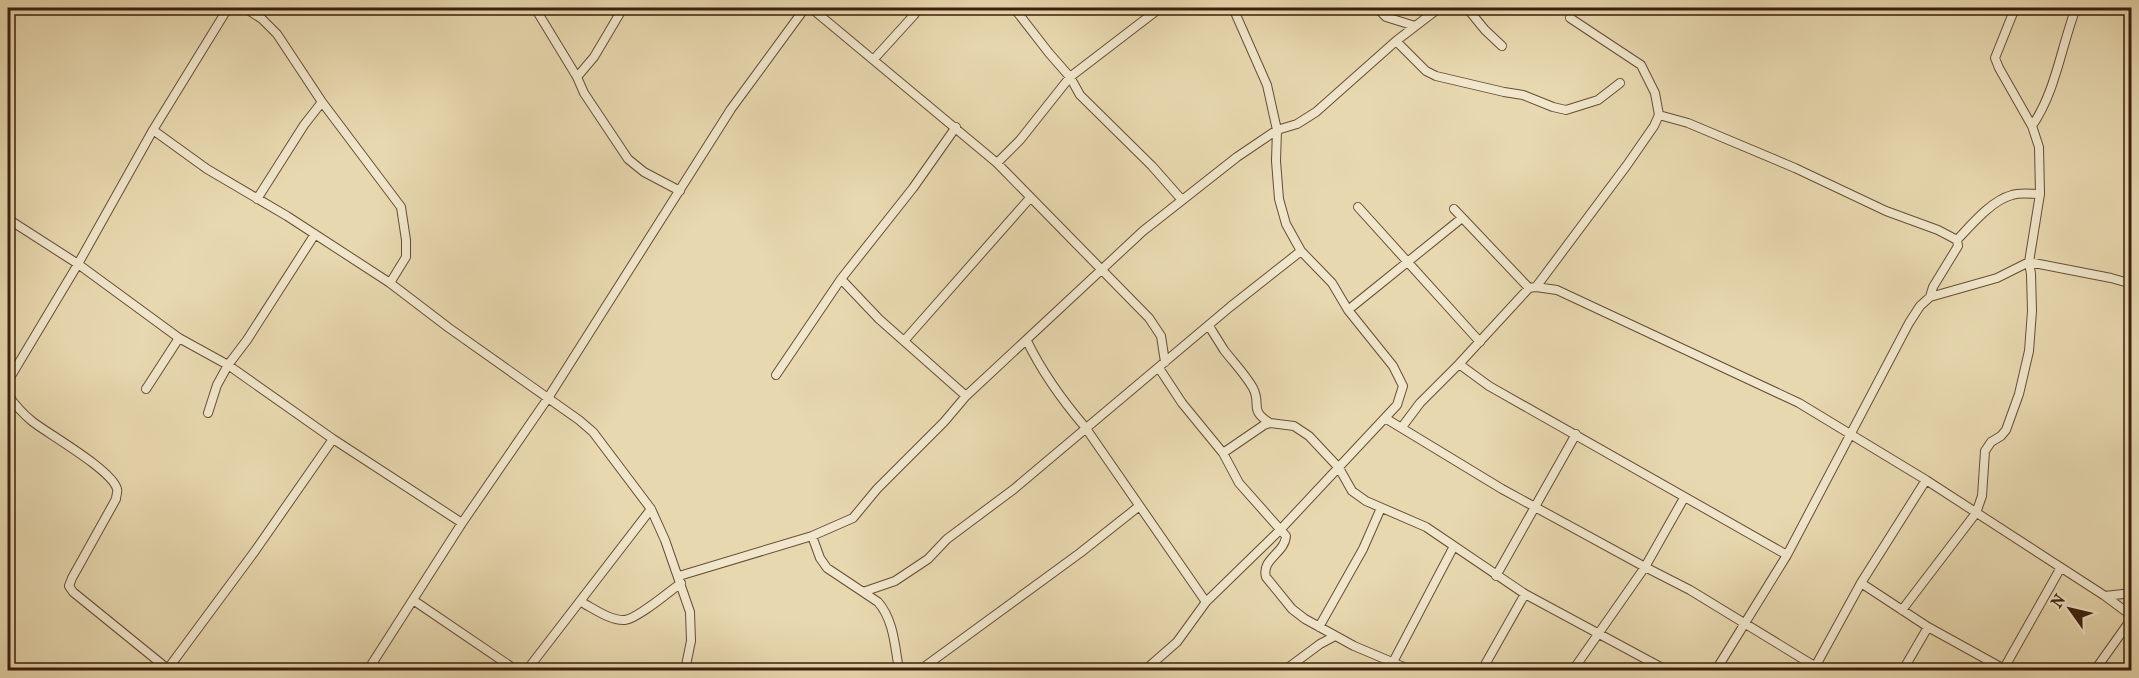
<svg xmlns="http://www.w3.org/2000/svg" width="2139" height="678" font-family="'IM FELL French Canon',serif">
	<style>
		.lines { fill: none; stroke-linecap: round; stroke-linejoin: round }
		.minor-casing { stroke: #664d36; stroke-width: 10 }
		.minor { stroke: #f0e6cb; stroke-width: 8 }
	</style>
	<rect width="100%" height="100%" fill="#e8d8af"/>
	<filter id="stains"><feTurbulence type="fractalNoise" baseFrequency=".00333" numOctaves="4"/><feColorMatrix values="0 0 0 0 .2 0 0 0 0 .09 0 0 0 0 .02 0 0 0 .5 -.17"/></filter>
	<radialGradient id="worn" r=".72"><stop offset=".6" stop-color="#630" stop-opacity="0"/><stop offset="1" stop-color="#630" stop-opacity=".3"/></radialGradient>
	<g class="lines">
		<defs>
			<path id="minor" d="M 245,8 L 262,19 L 277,34 L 322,102 L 401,207 L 406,240 L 406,257 L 390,283
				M 535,8 L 577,77 L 584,93 L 628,159 L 644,172 L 680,191
				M 811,8 L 997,163 L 1149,318 L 1161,336 L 1165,362
				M 1014,8 L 1049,53 L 1070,77 L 1080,95 L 1152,166 L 1182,200
				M 1377,8 L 1386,17 L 1415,26
				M 1467,8 L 1485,30 L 1502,46
				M 1396,41 L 1426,71 L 1436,76 L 1504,92 L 1523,95 L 1553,107 L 1566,110 L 1598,100 L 1620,83
				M 874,59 L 914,15 L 918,8
				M 577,77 L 594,57 L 623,8
				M 1659,115 L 1688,123 L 1795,168 L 1886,211 L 1938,230 L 1957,240 L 1958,246 L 1933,287 L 1930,297
				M 2032,126 C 2056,91 2061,47 2076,8
				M 153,130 L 207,169 L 287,216 L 390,283 L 449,328 L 579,420 L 593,432 L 651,509 L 665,540 L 690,612 L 691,641 L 685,670
				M 997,163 L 1020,140 L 1070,77 L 1160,8
				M 257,199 L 304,125 L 322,102
				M 1358,207 L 1480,342
				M 1454,209 L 1529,288
				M 8,219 L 78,264 L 179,338 L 228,365 L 333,439 L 462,523
				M 1957,240 C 1971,225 1992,200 2012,195 C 2020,192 2031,194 2040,194
				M 841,279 L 879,319 L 966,396
				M 1536,287 L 1627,165 L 1654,126 L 1659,115 L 1655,93 L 1641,65 L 1570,18
				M 1348,310 L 1462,218
				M 1209,326 C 1214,334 1219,342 1224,350 C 1234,363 1245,374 1253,388 C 1262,405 1248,409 1270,423
				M 904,341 L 1030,198
				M 1027,341 C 1042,372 1062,400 1085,427 L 1206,602
				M 1459,364 L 1489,386 L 1787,555
				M 1159,368 L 1182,403 L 1223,453 L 1239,483 L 1286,536 C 1285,553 1261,559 1266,577 L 1292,609 L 1305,619 L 1354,646 L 1411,670
				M 776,375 L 841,279 L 913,188 L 956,127
				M 8,381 L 78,264 L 153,130 L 228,8
				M 146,389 L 179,338
				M 8,395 C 15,405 23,414 33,422 C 50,435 112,470 117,489 C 118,492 116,495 116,499 L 72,578 L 69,586 L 73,592 L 169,670
				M 208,413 L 217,385 L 228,365 L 247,340 L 315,234
				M 1385,418 L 1502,489 L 1645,567 L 1690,590 L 1821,670
				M 1402,427 L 1420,403 L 1459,364 L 1529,288 L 1536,287 L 1557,290 L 1799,403 L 1926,480 L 2105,596 L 2132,616
				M 1223,453 L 1264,425 L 1270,423 L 1294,426 L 1309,436 L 1339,468 L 1352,491 L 1366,501 L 1426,527 L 1525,594 L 1666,670
				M 812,536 L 820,558 L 827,568 L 878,602 C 894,620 895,648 899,670
				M 679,576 L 812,536 L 853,518 L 877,489 L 944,422 L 966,396 L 1143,231 L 1237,157 L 1277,130 L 1297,124 L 1316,112 L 1396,41 L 1439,8
				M 1496,576 L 1576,434
				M 1861,583 L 1928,627 L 2004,669
				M 863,592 L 895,581 L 928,559 L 947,539 L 1014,489 L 1230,307 L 1301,251
				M 2105,596 L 2132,593
				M 413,600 L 516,670
				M 581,602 C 593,608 610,621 625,620 C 637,619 670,591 681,583
				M 1902,610 L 1976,513 L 1982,496 L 1985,451 L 1991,442 L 2001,436 L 2006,430 L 2019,394 L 2029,351 L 2032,311 L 2031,274 L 2029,262 L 2040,194 L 2039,147 L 2032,126 L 1999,68 L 1995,58 L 2015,8
				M 1319,627 L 1363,549 L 1381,508
				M 1393,662 L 1454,546
				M 1815,667 L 1861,583 L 1926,480
				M 167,670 L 255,551 L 333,439
				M 368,670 L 462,523 L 548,398 L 731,109 L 805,8
				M 527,670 L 651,509
				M 920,670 L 1080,553 L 1138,507
				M 1145,670 L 1177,642 L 1206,602 L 1280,530 L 1397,405 L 1403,386 L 1393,366 L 1348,310 L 1332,283 L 1301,251 L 1286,224 L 1279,199 L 1276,161 L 1277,130 L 1267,85 L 1233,8
				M 1285,670 L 1320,644 L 1335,636
				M 1482,670 L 1525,594
				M 1573,670 L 1645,567 L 1684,498
				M 1716,670 L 1787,555 L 1909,323 L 1920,306 L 1930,297 L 1997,278 L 2029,262 L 2111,278 L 2132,284
				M 1903,670 L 1928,627
				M 2003,670 L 2060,569
				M 2095,670 L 2132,618"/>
		</defs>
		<use href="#minor" class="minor-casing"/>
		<use href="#minor" class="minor"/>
	</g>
	<rect width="2139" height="678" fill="none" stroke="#e8d8af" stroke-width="30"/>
	<rect x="9" y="9" width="2121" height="660" fill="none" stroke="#3b1f0d" stroke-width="3"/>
	<rect x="15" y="15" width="2109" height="648" fill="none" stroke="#3b1f0d" stroke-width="1.5"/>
	<g transform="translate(2070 609) rotate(304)" stroke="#f0e6cb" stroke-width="4.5" paint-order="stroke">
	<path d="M0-4.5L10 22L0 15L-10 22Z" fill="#3b1f0d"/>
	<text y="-9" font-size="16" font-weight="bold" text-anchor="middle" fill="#3b1f0d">N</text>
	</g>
	<rect width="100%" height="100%" filter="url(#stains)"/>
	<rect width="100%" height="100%" fill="url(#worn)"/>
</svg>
